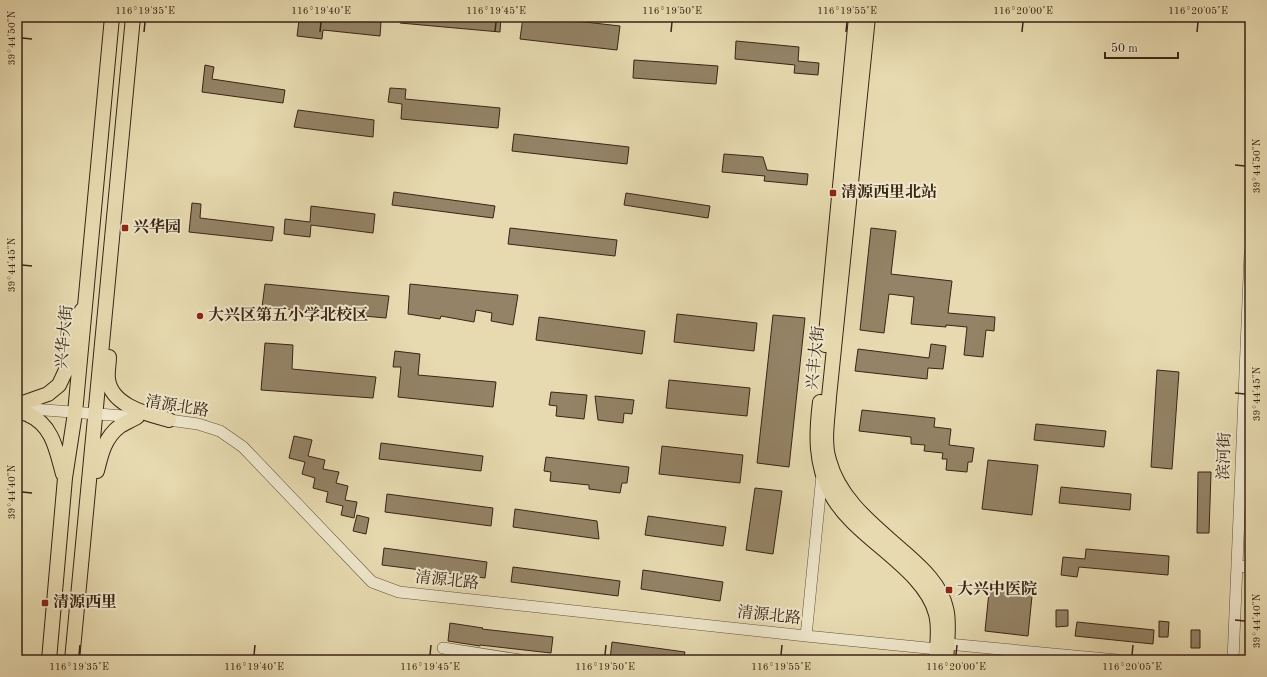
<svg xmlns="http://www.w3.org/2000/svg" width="1267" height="677" font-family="'Old Standard TT','Noto Serif SC',serif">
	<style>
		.building { fill: #948366; stroke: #3a2415 }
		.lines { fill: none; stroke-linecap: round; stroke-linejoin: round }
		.minor-casing { stroke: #65523c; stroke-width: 12 }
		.major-casing { stroke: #3a2415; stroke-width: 16 }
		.path { stroke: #3a2415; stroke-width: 2; stroke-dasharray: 3 2; stroke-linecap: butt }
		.minor { stroke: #efe7cc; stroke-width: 11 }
		.major { stroke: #e7dab0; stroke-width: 14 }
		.ticks { fill: none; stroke: #3a2415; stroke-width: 1.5 }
		.poi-dot { fill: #8f2418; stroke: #efe7cc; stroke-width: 1.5 }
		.labels { text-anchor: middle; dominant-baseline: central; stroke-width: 4; stroke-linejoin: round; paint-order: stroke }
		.poi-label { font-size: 16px; font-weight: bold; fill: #3a2415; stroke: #efe7cc; text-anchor: start }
		.street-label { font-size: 16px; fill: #3a2415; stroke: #efe7cc }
		.neatline { fill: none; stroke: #3a2415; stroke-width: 1.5 }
		.ticks-label { font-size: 10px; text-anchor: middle; fill: #3a2415 }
	</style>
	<rect width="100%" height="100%" fill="#e7dab0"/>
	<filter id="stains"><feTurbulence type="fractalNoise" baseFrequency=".005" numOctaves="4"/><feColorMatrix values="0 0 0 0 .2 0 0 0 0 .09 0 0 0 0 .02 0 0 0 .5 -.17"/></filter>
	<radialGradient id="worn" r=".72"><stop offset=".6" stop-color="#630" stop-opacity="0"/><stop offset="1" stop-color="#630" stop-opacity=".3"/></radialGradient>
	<path class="building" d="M 322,17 L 381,22 L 380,36 L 323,30 L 322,39 L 297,36 L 299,20 L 322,22 Z
		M 400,17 L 501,17 L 500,32 L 400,23 Z
		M 523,17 L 541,17 L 620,26 L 617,50 L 520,39 Z
		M 736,41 L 799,47 L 798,61 L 819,63 L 818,75 L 794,73 L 795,65 L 735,59 Z
		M 634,60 L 718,66 L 716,84 L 633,78 Z
		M 205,65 L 214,67 L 212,79 L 285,90 L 283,103 L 202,92 Z
		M 390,88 L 406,89 L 405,99 L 500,108 L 498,128 L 401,119 L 402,104 L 388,102 Z
		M 298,110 L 374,120 L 373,137 L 294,127 Z
		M 514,134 L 629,147 L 627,164 L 512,151 Z
		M 724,154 L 763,157 L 767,170 L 808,174 L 807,185 L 764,181 L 765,176 L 722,172 Z
		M 394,192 L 495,206 L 493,218 L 392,205 Z
		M 626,193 L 710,206 L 708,218 L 624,205 Z
		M 192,203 L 201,204 L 200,218 L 274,227 L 272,241 L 189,232 Z
		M 311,206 L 375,214 L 373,233 L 311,225 L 310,237 L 284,234 L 285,219 L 310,222 Z
		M 510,228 L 617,240 L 615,256 L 508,244 Z
		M 871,228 L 896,231 L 891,274 L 952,281 L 948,313 L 995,317 L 994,331 L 986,330 L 983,357 L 964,355 L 967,327 L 946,325 L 946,327 L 911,324 L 914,297 L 889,294 L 884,333 L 860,330 Z
		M 265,284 L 389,296 L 386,318 L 262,307 Z
		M 410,284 L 518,295 L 513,325 L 491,321 L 492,313 L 476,310 L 474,322 L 441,316 L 440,319 L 408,314 Z
		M 677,314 L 757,323 L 754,351 L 674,342 Z
		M 773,315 L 805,318 L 789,467 L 757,463 Z
		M 539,317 L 645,331 L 642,354 L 536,340 Z
		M 265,343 L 293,345 L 292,369 L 376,377 L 373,398 L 261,390 Z
		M 931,344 L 946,346 L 943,369 L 928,368 L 927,379 L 855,371 L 858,349 L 929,358 Z
		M 395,351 L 420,354 L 418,375 L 496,382 L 493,407 L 398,397 L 401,367 L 393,367 Z
		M 1157,370 L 1179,372 L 1172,469 L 1151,467 Z
		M 669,380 L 750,388 L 747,416 L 666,408 Z
		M 551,392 L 587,395 L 584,419 L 556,416 L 557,406 L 549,405 Z
		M 595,396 L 634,400 L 632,414 L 624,413 L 623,423 L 598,420 Z
		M 862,410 L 935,418 L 934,427 L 951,429 L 949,445 L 974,448 L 972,462 L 968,462 L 967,472 L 946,470 L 947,459 L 942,459 L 943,453 L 924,451 L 925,445 L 911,444 L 911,437 L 859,431 Z
		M 1036,424 L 1106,431 L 1104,447 L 1034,440 Z
		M 294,436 L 312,440 L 308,456 L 325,460 L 323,469 L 339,472 L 336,483 L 348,486 L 345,500 L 357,502 L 354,518 L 341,515 L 343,506 L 326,502 L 328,492 L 313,488 L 315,478 L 302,474 L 305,462 L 289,458 Z
		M 381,443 L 483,456 L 481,471 L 379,459 Z
		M 662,446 L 743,455 L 740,483 L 659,474 Z
		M 546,457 L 629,467 L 627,483 L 622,483 L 620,493 L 589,489 L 589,485 L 550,481 L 551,472 L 544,471 Z
		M 988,460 L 1038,465 L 1032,515 L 982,509 Z
		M 1198,472 L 1211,472 L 1209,533 L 1197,533 Z
		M 1061,487 L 1131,494 L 1130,510 L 1059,503 Z
		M 755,488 L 782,491 L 773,554 L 746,550 Z
		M 387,494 L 493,508 L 491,526 L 385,512 Z
		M 515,509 L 597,521 L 599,539 L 513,527 Z
		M 357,515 L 369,518 L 366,534 L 353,531 Z
		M 648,516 L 726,527 L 723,546 L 645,535 Z
		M 384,548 L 487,562 L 485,578 L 382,565 Z
		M 1086,549 L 1169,556 L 1168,575 L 1079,567 L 1077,577 L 1061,575 L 1063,557 L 1085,559 Z
		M 513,567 L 620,581 L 618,596 L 511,582 Z
		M 643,570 L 723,582 L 720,601 L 641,589 Z
		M 990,582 L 1033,586 L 1028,636 L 985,631 Z
		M 1056,610 L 1068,610 L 1068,626 L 1056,627 Z
		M 1159,621 L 1169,622 L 1168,637 L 1159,637 Z
		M 1077,622 L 1154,630 L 1153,644 L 1075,636 Z
		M 450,623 L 483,628 L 482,629 L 553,637 L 551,653 L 480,645 L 480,646 L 448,641 Z
		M 1191,630 L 1200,630 L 1200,648 L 1191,648 Z
		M 612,642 L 685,652 L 683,660 L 610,659 Z"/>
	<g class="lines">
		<defs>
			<path id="minor" d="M 19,408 L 137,417
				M 162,419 L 198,424 L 220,431 L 243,447 L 372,582 L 399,592 L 806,636 L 937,649 L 948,644 L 1117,660
				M 1237,566 L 1250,567
				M 806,636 L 822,475
				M 443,648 L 520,660
				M 1233,660 L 1250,253"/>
			<path id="major" d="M 868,17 L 829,397 C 828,417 823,441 829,460 C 840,501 875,526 905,553 C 922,568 941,585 946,608 C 950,621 947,646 946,660
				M 825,345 L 856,17
				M 109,357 C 109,364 107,372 108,379 C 111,406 148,414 169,420
				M 820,402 C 816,434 815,464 831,494 C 854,538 924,567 936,614 C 940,629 937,645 936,660
				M 17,405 L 48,394 L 59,385 L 66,370 L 72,328 L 82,310
				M 17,412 C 21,413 26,413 29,415 C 53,425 57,453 63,474
				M 97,471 C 101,454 105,437 120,426 C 125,423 132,420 137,417
				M 49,660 L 65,478 L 75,413 L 112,17
				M 72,660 L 133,17"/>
		</defs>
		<use href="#minor" class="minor-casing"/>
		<use href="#major" class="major-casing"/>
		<path class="path" d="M 17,485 L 18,488 L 17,502"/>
		<use href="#minor" class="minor"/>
		<use href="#major" class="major"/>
	</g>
	<path class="ticks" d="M 144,32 L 145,22M 320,32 L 321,22M 495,32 L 496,22M 671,32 L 672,22M 846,32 L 847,22M 1022,32 L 1023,22M 1197,32 L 1198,22M 22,38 L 32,39M 1235,165 L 1245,166M 22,265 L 32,266M 1235,393 L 1245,394M 22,492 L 32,493M 1235,620 L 1245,621M 79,655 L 80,645M 254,655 L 255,645M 430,655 L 431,645M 605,655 L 606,645M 781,655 L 782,645M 956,655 L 957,645M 1132,655 L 1133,645"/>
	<g class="poi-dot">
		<rect x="829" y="189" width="8" height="8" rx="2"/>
		<rect x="121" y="224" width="8" height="8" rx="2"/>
		<circle cx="200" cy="316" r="4"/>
		<rect x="945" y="586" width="8" height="8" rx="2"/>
		<rect x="41" y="599" width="8" height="8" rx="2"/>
	</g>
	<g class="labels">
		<g class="poi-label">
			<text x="841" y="193">清源西里北站</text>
			<text x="133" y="228">兴华园</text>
			<text x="208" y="316">大兴区第五小学北校区</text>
			<text x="957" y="590">大兴中医院</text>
			<text x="53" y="603">清源西里</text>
		</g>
		<g class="street-label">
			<text transform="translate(65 337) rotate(-85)">兴华大街</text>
			<text transform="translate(816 358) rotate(-84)">兴丰大街</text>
			<text transform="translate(177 407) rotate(9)">清源北路</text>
			<text transform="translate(1225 456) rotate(-88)">滨河街</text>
			<text transform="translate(447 581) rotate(6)">清源北路</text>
			<text transform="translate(769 616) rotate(6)">清源北路</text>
		</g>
	</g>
	<rect width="1267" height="677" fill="none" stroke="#e7dab0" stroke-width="44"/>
	<path d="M1105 52v6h73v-6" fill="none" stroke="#3a2415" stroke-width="2"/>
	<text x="1111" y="52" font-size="12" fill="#3a2415" stroke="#efe7cc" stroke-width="3" paint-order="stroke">50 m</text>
	<rect x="22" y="22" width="1223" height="633" class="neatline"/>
	<g class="ticks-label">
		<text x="145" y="14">116°19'35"E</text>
		<text x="321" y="14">116°19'40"E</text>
		<text x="496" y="14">116°19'45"E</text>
		<text x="672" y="14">116°19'50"E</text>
		<text x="847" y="14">116°19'55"E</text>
		<text x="1023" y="14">116°20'00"E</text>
		<text x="1198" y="14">116°20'05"E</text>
		<text transform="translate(11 38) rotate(-90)" y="4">39°44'50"N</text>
		<text transform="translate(1256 166) rotate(-90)" y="4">39°44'50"N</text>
		<text transform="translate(11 265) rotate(-90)" y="4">39°44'45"N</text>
		<text transform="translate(1256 394) rotate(-90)" y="4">39°44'45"N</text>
		<text transform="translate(11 492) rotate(-90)" y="4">39°44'40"N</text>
		<text transform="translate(1256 621) rotate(-90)" y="4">39°44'40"N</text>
		<text x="79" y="670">116°19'35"E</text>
		<text x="254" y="670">116°19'40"E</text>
		<text x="430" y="670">116°19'45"E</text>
		<text x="605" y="670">116°19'50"E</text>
		<text x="781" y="670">116°19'55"E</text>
		<text x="956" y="670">116°20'00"E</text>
		<text x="1132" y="670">116°20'05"E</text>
	</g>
	<rect width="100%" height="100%" filter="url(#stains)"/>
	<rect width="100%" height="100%" fill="url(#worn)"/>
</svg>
